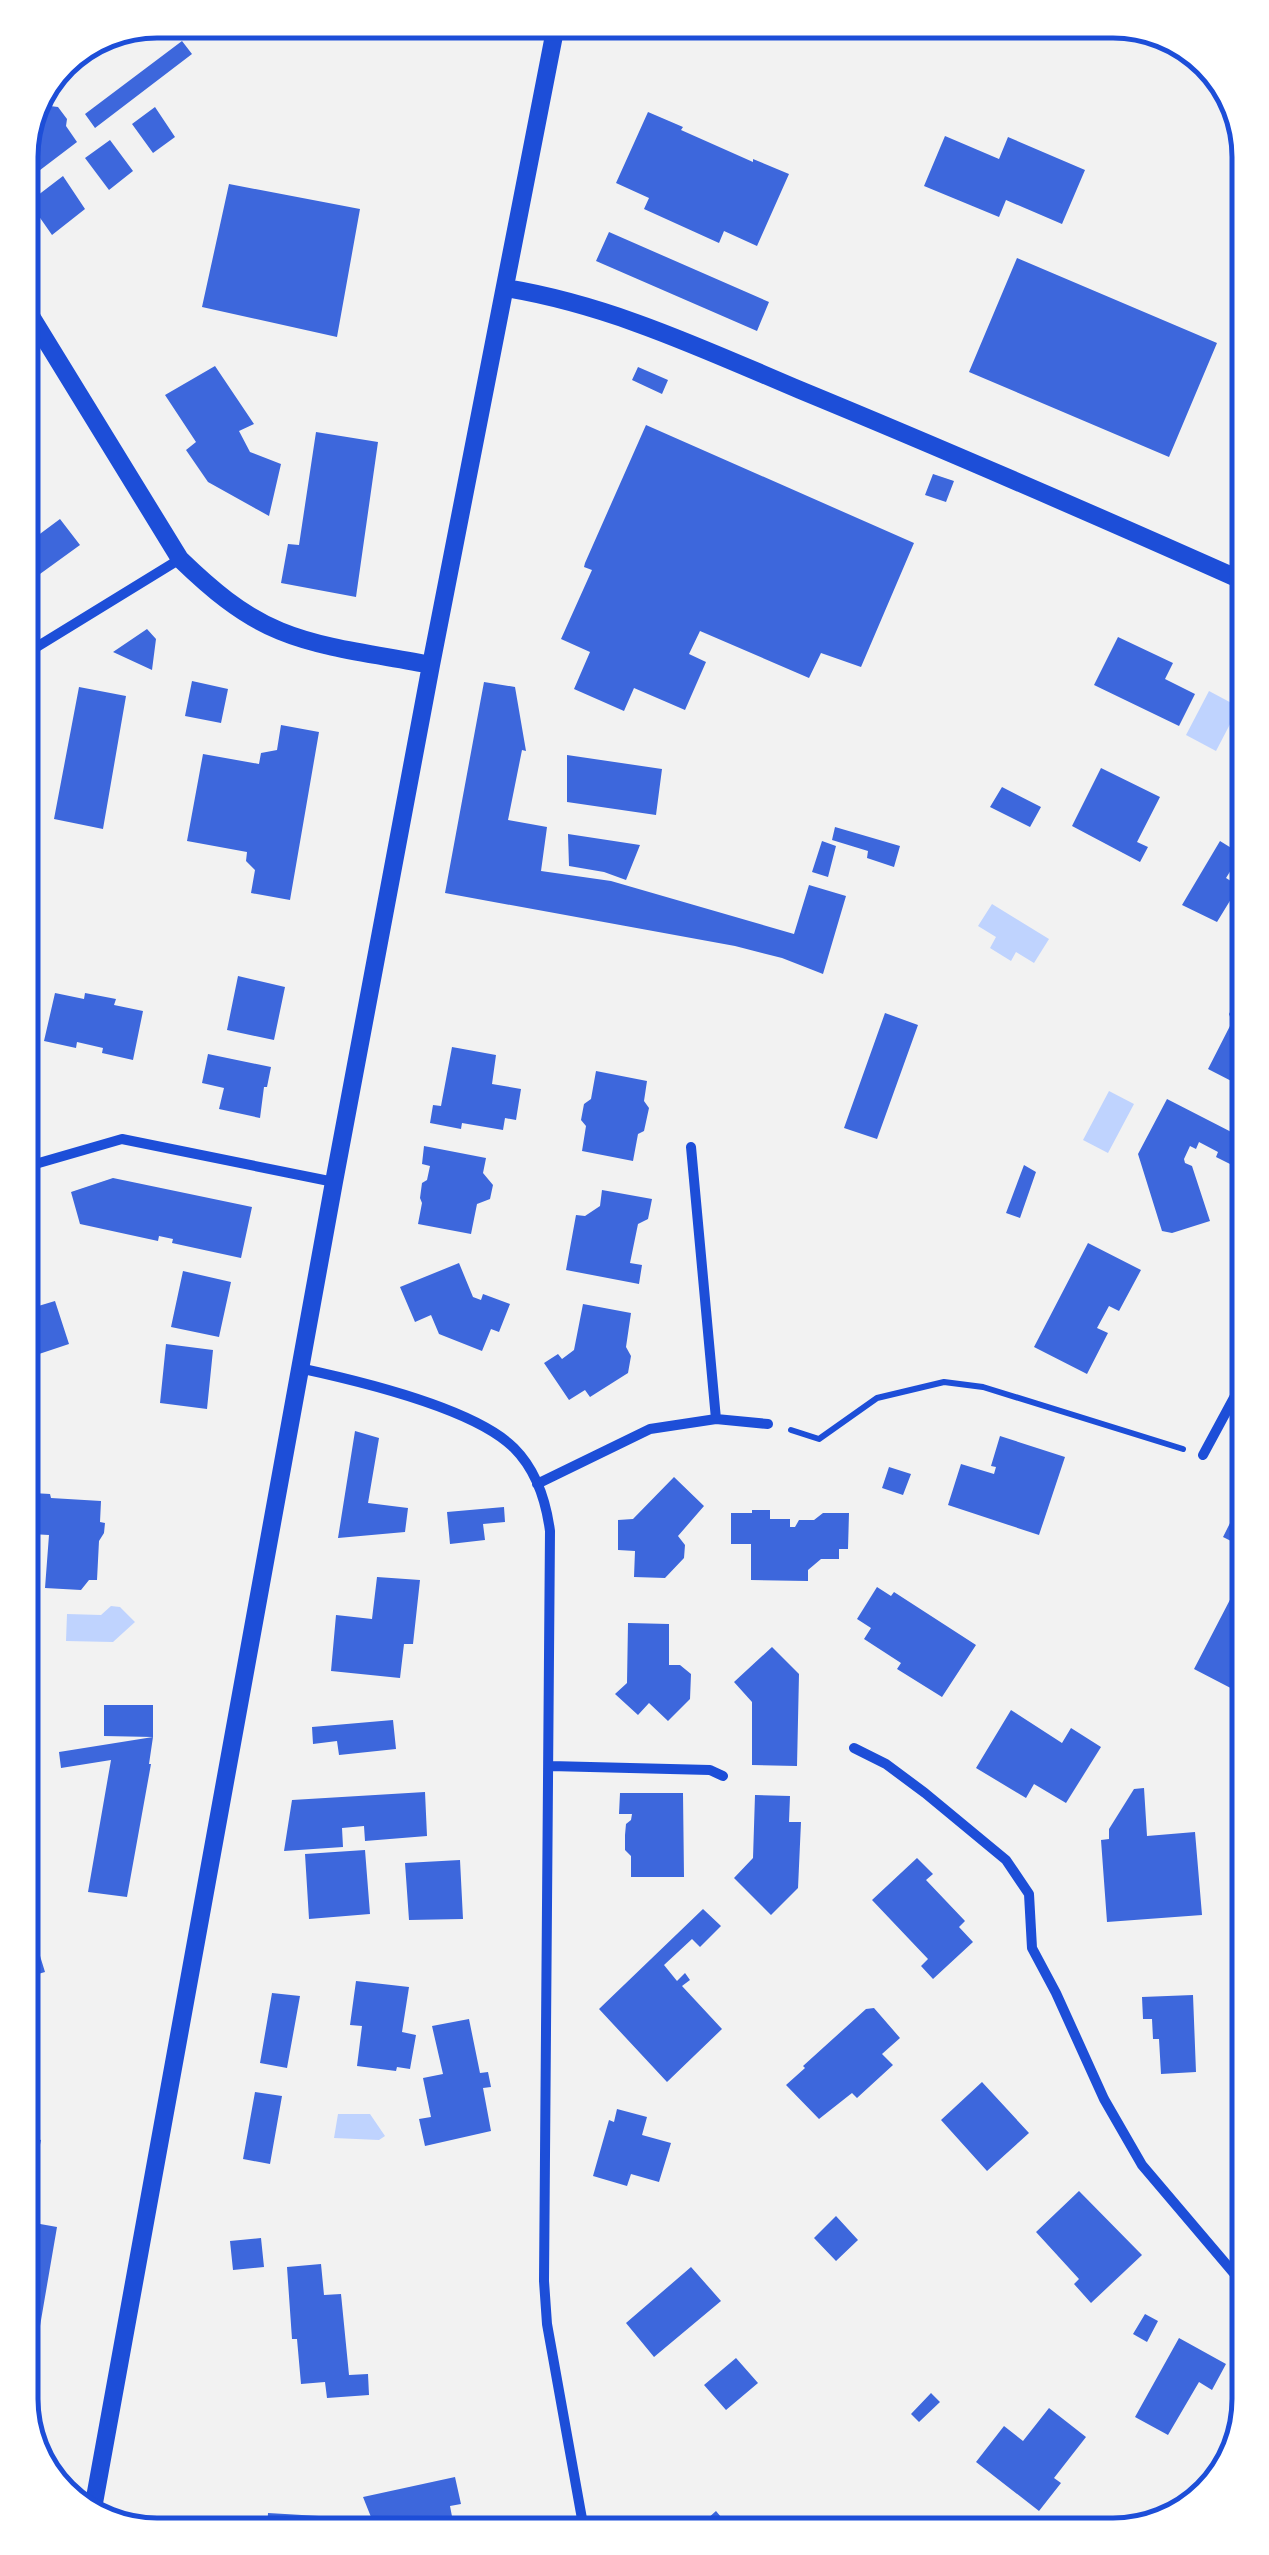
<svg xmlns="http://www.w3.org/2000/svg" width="1269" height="2555" font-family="Quicksand,sans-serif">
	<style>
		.water { fill: #bfd3fe }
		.building { fill: #3d67dc }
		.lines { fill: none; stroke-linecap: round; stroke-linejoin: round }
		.path { stroke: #1d4ed8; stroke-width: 6 }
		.minor { stroke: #1d4ed8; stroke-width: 10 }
		.tertiary { stroke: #1d4ed8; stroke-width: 18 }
		.rim { fill: none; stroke: #1d4ed8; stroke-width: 5 }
	</style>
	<rect width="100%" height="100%" fill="#f2f2f2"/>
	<path class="water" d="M 1209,691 L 1239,707 L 1216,751 L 1186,735 Z
		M 992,904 L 1049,939 L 1034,963 L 1016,952 L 1011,961 L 990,948 L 996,937 L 978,926 Z
		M 1109,1091 L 1134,1104 L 1108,1153 L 1083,1140 Z
		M 111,1606 L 120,1607 L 135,1622 L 113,1642 L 66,1641 L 67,1614 L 101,1615 Z
		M 338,2114 L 370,2114 L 385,2136 L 379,2140 L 334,2138 Z"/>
	<path class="building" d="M 182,41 L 192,54 L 95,128 L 85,114 Z
		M 44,97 L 50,106 L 58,107 L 67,119 L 66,126 L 77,142 L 23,183 L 20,179 L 20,159 L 23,157 L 20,149 Z
		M 155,107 L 175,137 L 153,153 L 132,124 Z
		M 648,112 L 683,127 L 681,130 L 753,162 L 753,159 L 789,174 L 757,246 L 724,231 L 719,243 L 644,209 L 649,198 L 616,183 Z
		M 945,136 L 999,159 L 1008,137 L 1085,170 L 1062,224 L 1006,200 L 999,217 L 924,186 Z
		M 110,140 L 133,171 L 109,190 L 85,158 Z
		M 63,176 L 85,209 L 52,235 L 29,202 Z
		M 229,184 L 360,209 L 337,337 L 202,307 Z
		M 609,232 L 769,302 L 757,331 L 596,261 Z
		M 1017,258 L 1217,343 L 1169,457 L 969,372 Z
		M 215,366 L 254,424 L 239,431 L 250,452 L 281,464 L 269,516 L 208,482 L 186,450 L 196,442 L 165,395 Z
		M 638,367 L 668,380 L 662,394 L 632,380 Z
		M 646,425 L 914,543 L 861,667 L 821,653 L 809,678 L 700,631 L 689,654 L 706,662 L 685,710 L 634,688 L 624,711 L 574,689 L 590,652 L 561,639 L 592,570 L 584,567 L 585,563 Z
		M 316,432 L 378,442 L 356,597 L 281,583 L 288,544 L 299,545 Z
		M 933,474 L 954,481 L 946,502 L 925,495 Z
		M 60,519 L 80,545 L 22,587 L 22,541 L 25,545 Z
		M 147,629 L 156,639 L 152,670 L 113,652 Z
		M 1118,637 L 1173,663 L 1165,679 L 1195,694 L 1179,726 L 1094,685 Z
		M 192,681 L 228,689 L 221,723 L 185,716 Z
		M 484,682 L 515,687 L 526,751 L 522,750 L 508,820 L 547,827 L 541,871 L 611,881 L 794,934 L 809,885 L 846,896 L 823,974 L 782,958 L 735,946 L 445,893 Z
		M 79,687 L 126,696 L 103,829 L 54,819 Z
		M 281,725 L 319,732 L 290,900 L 251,893 L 255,870 L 246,861 L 247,852 L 187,841 L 203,754 L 259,764 L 261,753 L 277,750 Z
		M 567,755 L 662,769 L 656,815 L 567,802 Z
		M 1101,768 L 1160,797 L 1137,842 L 1148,847 L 1140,862 L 1072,826 Z
		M 1002,787 L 1041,807 L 1030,827 L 990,807 Z
		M 23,816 L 34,818 L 28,856 L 23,856 Z
		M 835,827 L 900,846 L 894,867 L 867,858 L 868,851 L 832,840 Z
		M 568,834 L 640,845 L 626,880 L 604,872 L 569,866 Z
		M 822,841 L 836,846 L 828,877 L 812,872 Z
		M 1220,841 L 1241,854 L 1226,878 L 1239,886 L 1217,922 L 1182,905 Z
		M 238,976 L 285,987 L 274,1040 L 227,1030 Z
		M 55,993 L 84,999 L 85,993 L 116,999 L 114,1005 L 143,1011 L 133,1060 L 102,1053 L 103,1048 L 77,1042 L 76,1048 L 44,1041 Z
		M 1243,1002 L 1243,1087 L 1208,1069 L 1232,1022 L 1229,1014 L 1234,1005 Z
		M 885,1013 L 918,1025 L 877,1139 L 844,1128 Z
		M 452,1047 L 496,1055 L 492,1084 L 521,1089 L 516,1120 L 505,1118 L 503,1130 L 462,1123 L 461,1129 L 430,1123 L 433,1105 L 441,1106 Z
		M 208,1054 L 271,1067 L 267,1087 L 264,1087 L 260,1118 L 219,1109 L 224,1088 L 202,1083 Z
		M 596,1071 L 647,1081 L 644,1101 L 649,1108 L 644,1131 L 638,1134 L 633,1161 L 582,1151 L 586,1126 L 581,1120 L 584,1104 L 591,1099 Z
		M 1167,1099 L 1243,1138 L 1244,1171 L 1216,1157 L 1218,1152 L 1199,1142 L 1196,1149 L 1190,1146 L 1184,1159 L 1185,1163 L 1192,1166 L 1210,1221 L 1172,1233 L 1162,1231 L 1138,1154 Z
		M 424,1146 L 486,1158 L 483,1173 L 493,1185 L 490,1199 L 477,1204 L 471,1234 L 418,1224 L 422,1203 L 420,1198 L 422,1183 L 427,1180 L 430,1166 L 422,1164 Z
		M 1024,1165 L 1036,1172 L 1020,1218 L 1006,1213 Z
		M 113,1178 L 252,1207 L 241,1258 L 172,1243 L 173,1239 L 159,1236 L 158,1241 L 80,1224 L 71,1192 Z
		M 602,1190 L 652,1199 L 648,1219 L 638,1224 L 630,1263 L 642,1265 L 639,1284 L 566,1270 L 576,1215 L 585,1216 L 600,1206 Z
		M 1088,1243 L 1141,1270 L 1119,1311 L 1109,1306 L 1097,1328 L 1108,1333 L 1087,1374 L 1034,1347 Z
		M 459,1263 L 473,1297 L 481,1300 L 483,1294 L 510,1304 L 499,1332 L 491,1329 L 482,1351 L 439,1334 L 431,1315 L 415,1322 L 400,1287 Z
		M 183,1271 L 231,1282 L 219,1337 L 171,1327 Z
		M 55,1301 L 69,1344 L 30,1357 L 36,1377 L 26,1381 L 25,1310 Z
		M 583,1304 L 631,1313 L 626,1347 L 631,1356 L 628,1373 L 590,1397 L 585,1390 L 569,1400 L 544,1363 L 558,1354 L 562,1359 L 574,1350 Z
		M 166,1344 L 213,1350 L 207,1409 L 160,1403 Z
		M 355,1431 L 379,1438 L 368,1503 L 408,1508 L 405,1532 L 338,1538 Z
		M 1000,1436 L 1065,1457 L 1039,1535 L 948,1505 L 961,1464 L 994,1474 L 996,1467 L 991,1466 Z
		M 889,1467 L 911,1474 L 903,1495 L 882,1488 Z
		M 674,1477 L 704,1506 L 678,1536 L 685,1545 L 684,1558 L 665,1578 L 634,1577 L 635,1551 L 618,1550 L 618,1520 L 633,1519 Z
		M 33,1493 L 50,1494 L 51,1498 L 101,1501 L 100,1522 L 105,1523 L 104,1533 L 99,1541 L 97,1580 L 89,1580 L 81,1590 L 45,1588 L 49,1535 L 31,1534 Z
		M 504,1507 L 505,1522 L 483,1524 L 485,1540 L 450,1544 L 447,1512 Z
		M 752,1510 L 770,1510 L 770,1519 L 790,1519 L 790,1527 L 795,1527 L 799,1520 L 814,1520 L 823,1513 L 849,1513 L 848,1549 L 839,1549 L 839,1559 L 821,1559 L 808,1570 L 808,1581 L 751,1580 L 751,1544 L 731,1544 L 731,1513 L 752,1513 Z
		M 1233,1517 L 1245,1523 L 1245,1548 L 1223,1537 Z
		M 377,1577 L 420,1580 L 413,1644 L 404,1644 L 400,1678 L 331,1671 L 336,1615 L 372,1619 Z
		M 877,1587 L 891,1596 L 894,1592 L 976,1645 L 942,1697 L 897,1669 L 901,1663 L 864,1639 L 871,1628 L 857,1619 Z
		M 1234,1592 L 1245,1598 L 1246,1696 L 1194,1669 Z
		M 628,1623 L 669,1624 L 669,1665 L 680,1665 L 691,1674 L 690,1699 L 668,1721 L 649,1703 L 638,1715 L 615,1694 L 627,1683 Z
		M 772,1647 L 799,1674 L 797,1766 L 752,1765 L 752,1702 L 734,1682 Z
		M 104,1705 L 153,1705 L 153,1737 L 104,1736 Z
		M 1011,1710 L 1062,1743 L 1071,1728 L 1101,1747 L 1066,1803 L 1034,1784 L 1026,1798 L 976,1768 Z
		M 393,1720 L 396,1749 L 339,1755 L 337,1741 L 313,1744 L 312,1727 Z
		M 153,1737 L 149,1764 L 151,1764 L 127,1897 L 88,1892 L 111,1760 L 61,1768 L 59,1752 Z
		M 1144,1788 L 1147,1836 L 1195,1832 L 1202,1915 L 1107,1922 L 1101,1840 L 1109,1839 L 1109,1829 L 1134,1789 Z
		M 425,1792 L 427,1836 L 365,1841 L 364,1826 L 342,1828 L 343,1847 L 284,1851 L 292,1800 Z
		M 620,1793 L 683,1793 L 684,1877 L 631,1877 L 631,1856 L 625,1850 L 625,1835 L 626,1824 L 631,1820 L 632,1814 L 619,1814 Z
		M 755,1795 L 790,1796 L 789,1822 L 801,1822 L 798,1888 L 771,1915 L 734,1878 L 753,1858 Z
		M 365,1850 L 370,1914 L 309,1919 L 305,1854 Z
		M 917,1858 L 933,1874 L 926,1880 L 965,1921 L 959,1927 L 973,1942 L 933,1979 L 921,1966 L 928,1959 L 872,1900 Z
		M 460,1860 L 463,1919 L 409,1920 L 405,1863 Z
		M 703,1909 L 721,1926 L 700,1947 L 692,1939 L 664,1965 L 677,1981 L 685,1973 L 690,1980 L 682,1986 L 722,2029 L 667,2082 L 599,2009 Z
		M 28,1917 L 45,1972 L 28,1977 Z
		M 356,1981 L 409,1987 L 402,2032 L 416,2035 L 410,2069 L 397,2067 L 396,2071 L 357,2066 L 362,2026 L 350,2025 Z
		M 272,1993 L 300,1996 L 287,2068 L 260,2063 Z
		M 1193,1995 L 1196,2072 L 1161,2074 L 1159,2039 L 1153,2039 L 1152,2019 L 1143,2019 L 1142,1997 Z
		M 874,2008 L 900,2038 L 882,2054 L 893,2065 L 857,2098 L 852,2093 L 819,2119 L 786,2085 L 805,2068 L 803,2066 L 866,2009 Z
		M 469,2019 L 480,2073 L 488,2072 L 491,2087 L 483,2088 L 491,2131 L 425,2146 L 419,2119 L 431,2117 L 423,2078 L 443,2074 L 432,2026 Z
		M 982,2082 L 1029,2133 L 987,2171 L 941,2120 Z
		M 255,2092 L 282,2096 L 270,2164 L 243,2159 Z
		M 29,2095 L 38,2097 L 33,2119 L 39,2120 L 35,2139 L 41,2140 L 37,2159 L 29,2157 Z
		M 617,2109 L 647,2117 L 642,2135 L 671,2143 L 659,2182 L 631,2174 L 627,2186 L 593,2176 L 609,2120 L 614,2122 Z
		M 1079,2191 L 1142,2255 L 1091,2303 L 1074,2284 L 1079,2279 L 1036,2232 Z
		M 836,2216 L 858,2240 L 836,2261 L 814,2238 Z
		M 29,2222 L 57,2227 L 40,2326 L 30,2324 Z
		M 261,2238 L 264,2267 L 233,2270 L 230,2241 Z
		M 321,2264 L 324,2295 L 341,2294 L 349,2375 L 368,2374 L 369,2395 L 327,2398 L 325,2382 L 301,2384 L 297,2339 L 292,2339 L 287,2267 Z
		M 691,2267 L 721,2301 L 654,2357 L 626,2323 Z
		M 1145,2314 L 1158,2321 L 1147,2342 L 1133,2334 Z
		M 1179,2338 L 1226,2364 L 1212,2390 L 1199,2382 L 1168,2435 L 1135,2417 Z
		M 736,2358 L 758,2383 L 726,2410 L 704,2385 Z
		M 931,2393 L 940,2402 L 919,2422 L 911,2414 Z
		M 1049,2408 L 1086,2437 L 1054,2478 L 1061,2483 L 1039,2511 L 976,2462 L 1004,2426 L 1023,2441 Z
		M 455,2477 L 461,2504 L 450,2506 L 455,2532 L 420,2532 L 418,2523 L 377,2532 L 363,2497 Z
		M 716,2511 L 731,2529 L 696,2529 Z
		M 268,2513 L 319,2516 L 318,2533 L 267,2533 Z"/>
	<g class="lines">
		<path class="path" d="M 791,1430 L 819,1439 L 877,1398 L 944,1382 L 983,1387 L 1183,1449"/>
		<path class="minor" d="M 22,656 L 180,559
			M 691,1147 L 716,1419
			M 25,1167 L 122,1139 L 334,1182
			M 299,1368 C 355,1380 474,1408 514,1448 C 536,1470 546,1501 550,1531 L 544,2281 L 547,2324 L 584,2530
			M 1203,1455 L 1244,1379
			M 537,1484 L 650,1429 L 716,1419 L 768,1424
			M 854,1748 L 886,1764 L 925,1793 L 1006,1860 L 1029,1894 L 1032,1948 L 1056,1993 L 1104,2099 L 1142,2165 L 1249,2291
			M 550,1766 L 710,1770 L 723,1776"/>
		<path class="tertiary" d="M 505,288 C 610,305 703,349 800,390 C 948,451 1095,515 1241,580
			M 21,300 L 180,559 C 210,588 241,615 280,631 C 326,650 383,655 431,665
			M 92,2514 L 334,1182 L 431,665 L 557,20"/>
	</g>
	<path d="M0 0H1269V2555H0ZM157 38H1113A119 119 0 0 1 1232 157V2399A119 119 0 0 1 1113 2518H157A119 119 0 0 1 38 2399V157A119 119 0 0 1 157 38Z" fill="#fff" fill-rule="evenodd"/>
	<path class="rim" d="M157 38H1113A119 119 0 0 1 1232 157V2399A119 119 0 0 1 1113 2518H157A119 119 0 0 1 38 2399V157A119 119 0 0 1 157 38Z"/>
</svg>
